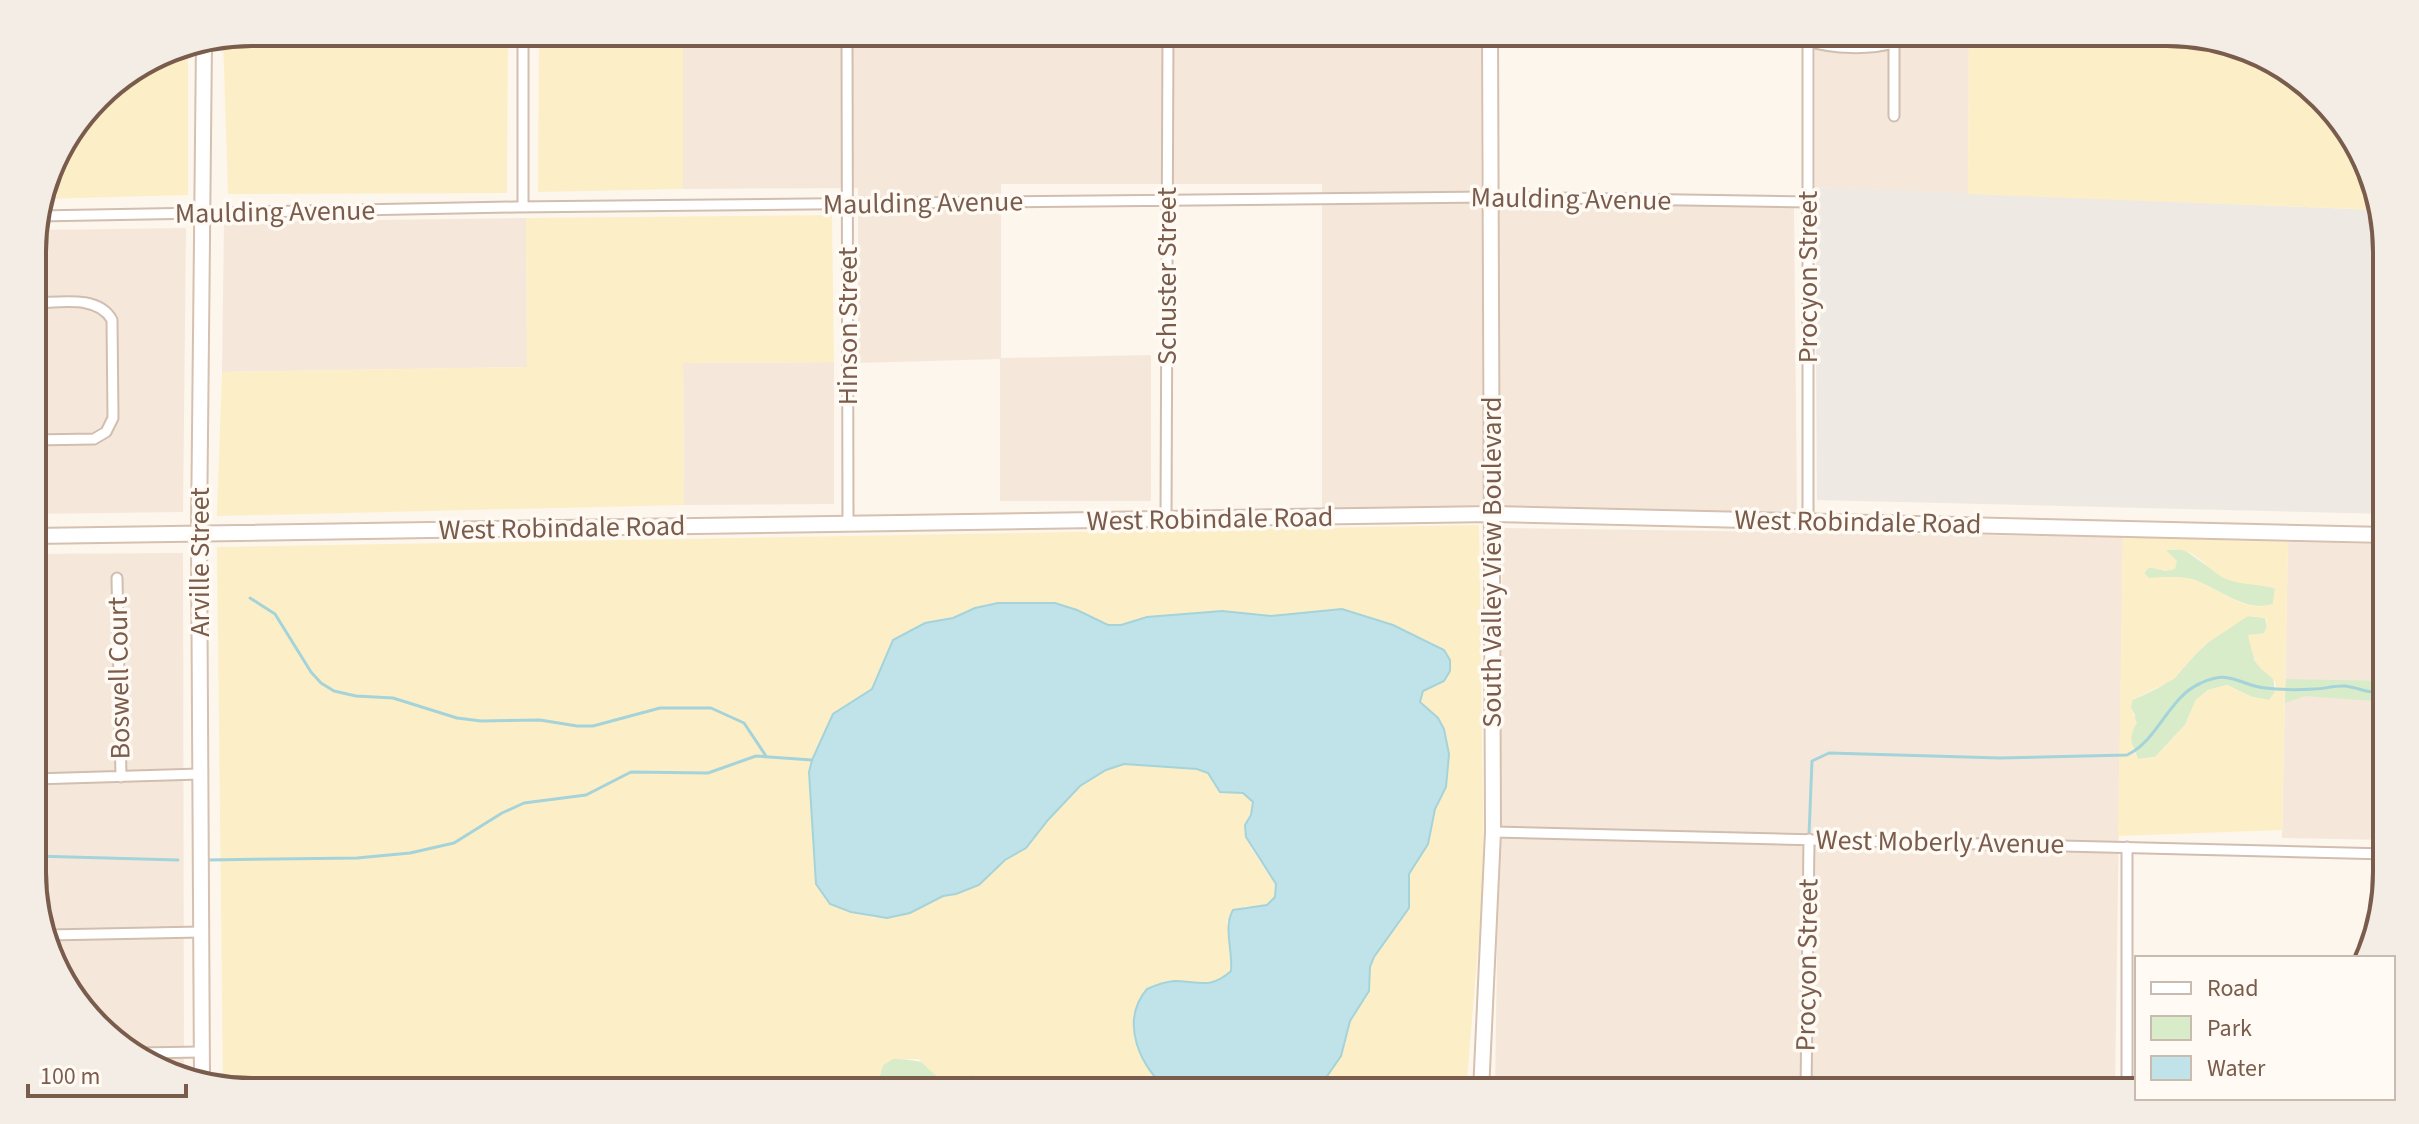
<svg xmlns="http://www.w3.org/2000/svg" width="2419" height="1124" font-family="'Source Sans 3',sans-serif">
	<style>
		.residential { fill: #f5e8da }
		.industrial { fill: #efe9e4 }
		.green { fill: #d8ecc9 }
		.sand { fill: #fcefc7; fill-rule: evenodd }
		.water { fill: #bfe3e8; stroke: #a5d3da; stroke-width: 2 }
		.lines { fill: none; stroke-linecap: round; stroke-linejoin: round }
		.stream { stroke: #a5d3da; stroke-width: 3 }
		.street-casing { stroke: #d1beb0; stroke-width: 13 }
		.secondary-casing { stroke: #d6c0b0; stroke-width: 18 }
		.street { stroke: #fff; stroke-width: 9 }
		.secondary { stroke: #fff; stroke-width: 14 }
		.labels { text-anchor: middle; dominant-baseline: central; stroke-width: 7; stroke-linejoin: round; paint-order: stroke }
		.street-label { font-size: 28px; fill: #7a5c4d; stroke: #fffaf3 }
		.rim { fill: none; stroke: #7a5c4d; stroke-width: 4 }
	</style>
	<rect width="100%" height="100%" fill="#fdf6ec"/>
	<path class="residential" d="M 856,32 L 1481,32 L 1481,206 L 1794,206 L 1797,513 L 1322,508 L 1322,184 L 1001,184 L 1001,358 L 1151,355 L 1151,501 L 1000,501 L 1000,359 L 858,363 L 858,188 L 683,189 L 683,40 L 856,40 Z
		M 1815,32 L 1969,32 L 1968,194 L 1815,187 Z
		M 526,218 L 527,367 L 222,372 L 224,222 Z
		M 186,228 L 183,512 L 33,514 L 33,238 L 35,230 Z
		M 834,362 L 834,504 L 684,505 L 683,363 Z
		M 1503,528 L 2123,537 L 2115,1092 L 1495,1092 Z
		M 2288,542 L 2386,544 L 2387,840 L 2282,838 Z
		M 183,553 L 184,1078 L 168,1075 L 77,1005 L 34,901 L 33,554 Z"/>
	<path class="industrial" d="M 1815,187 L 2380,210 L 2385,224 L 2386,514 L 1817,500 Z"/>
	<path class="green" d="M 2183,549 L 2224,578 L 2275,588 L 2273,604 C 2246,613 2220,589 2194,580 C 2182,576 2163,577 2149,579 L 2144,573 L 2149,567 L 2166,571 L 2170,557 L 2166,550 Z
		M 2248,616 L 2265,618 L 2267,627 L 2264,634 L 2256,634 L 2254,660 L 2273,677 L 2275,693 L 2269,700 L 2252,697 L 2227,685 L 2208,690 L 2196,700 L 2185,725 L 2155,757 L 2138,759 L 2130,739 L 2135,715 L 2131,708 L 2132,700 C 2147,694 2169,684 2180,671 C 2199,650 2221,627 2248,616 Z
		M 2286,679 L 2386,681 L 2387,702 L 2305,696 L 2285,703 Z
		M 892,1059 C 922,1058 948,1071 978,1076 C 970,1092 956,1092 939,1092 C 933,1088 929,1081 923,1079 C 910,1074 892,1081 885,1092 L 875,1092 L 883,1065 Z"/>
	<path class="sand" d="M 252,32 L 508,32 L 507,193 L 228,194 L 223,38 Z
		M 539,32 L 830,32 L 831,40 L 683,40 L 683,189 L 538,192 Z
		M 1002,32 L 1151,32 L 1151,42 L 1002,43 Z
		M 1969,32 L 2167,32 L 2251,49 L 2342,119 L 2380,210 L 1968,194 Z
		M 188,45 L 188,195 L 43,199 L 55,155 L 107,87 L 168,49 Z
		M 832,215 L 834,362 L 683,363 L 684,505 L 217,516 L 222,372 L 527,367 L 526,218 Z
		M 1479,525 L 1484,876 L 1466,1092 L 1316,1092 L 1341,1056 L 1350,1021 L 1369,992 L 1370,967 L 1374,956 L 1409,908 L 1409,874 L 1428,844 L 1435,809 L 1446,787 L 1420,703 L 1423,691 L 1444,681 L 1435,644 L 1393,625 L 1342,609 L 1271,616 L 1222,611 L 1147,617 L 1121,625 L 1108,625 L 1077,610 L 1055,603 L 998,603 L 975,608 L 953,618 L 925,623 L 893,640 L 872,689 L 833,714 L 812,760 L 809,772 L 816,884 L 851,912 L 875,918 L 910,913 L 943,896 L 957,894 L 979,885 L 1005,860 L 1026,848 L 1048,820 L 1080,786 L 1106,770 L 1124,764 L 1197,769 L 1208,773 L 1220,791 L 1243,793 L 1253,802 L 1251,815 L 1245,825 L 1251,848 L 1276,885 L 1275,897 C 1265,907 1258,909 1245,906 L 1227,921 L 1231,947 L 1231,971 L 1212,984 L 1174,981 L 1139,1045 C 1144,1063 1156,1081 1171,1092 L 956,1092 L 974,1084 L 978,1076 C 967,1074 962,1080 951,1081 C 938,1082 927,1066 918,1059 L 893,1059 L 883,1065 L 875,1092 L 252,1092 L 223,1086 L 217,547 Z
		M 2123,537 L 2288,542 L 2282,830 L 2118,836 ZM 2175,549 C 2196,550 2207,569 2224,578 C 2239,585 2259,584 2275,588 L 2273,604 C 2246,614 2219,589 2195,580 C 2182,576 2163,577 2149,578 L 2144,573 L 2149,567 L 2166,571 L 2175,569 L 2177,561 L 2166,550 ZM 2248,616 L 2266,618 L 2267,627 L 2264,633 L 2248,635 C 2250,643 2252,654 2256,662 C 2263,677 2288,678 2269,700 L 2252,697 L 2227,685 L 2208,690 L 2196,700 L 2185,725 L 2155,757 L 2138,759 C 2131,746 2128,736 2137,723 L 2131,708 L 2132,700 L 2174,679 L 2203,646 Z"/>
	<path class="water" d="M 998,603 L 1055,603 L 1077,610 L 1108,625 L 1121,625 L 1147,617 L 1222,611 L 1271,616 L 1342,609 L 1393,625 L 1444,650 L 1450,660 L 1450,671 L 1444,681 L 1423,691 L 1420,702 L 1438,718 L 1444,729 L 1449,754 L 1446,787 L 1435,809 L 1428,844 L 1409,874 L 1409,908 L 1374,957 L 1370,967 L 1369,991 L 1350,1021 L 1341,1056 L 1316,1092 L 1171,1092 C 1140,1069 1119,1022 1147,989 C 1156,985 1164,982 1174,981 C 1199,981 1210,990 1231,971 C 1233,950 1223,927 1233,910 L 1267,905 L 1275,897 L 1276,884 L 1246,837 L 1245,825 L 1251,815 L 1253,802 L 1243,793 L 1220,792 L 1208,773 L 1197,769 L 1124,764 L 1106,770 L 1080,786 L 1048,820 L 1026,848 L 1005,860 L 979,885 L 956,894 L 943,896 L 910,913 L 887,918 L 851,912 L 830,904 L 816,884 L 809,772 L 812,760 L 833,714 L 872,689 L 893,640 L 925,623 L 953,618 L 975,608 Z"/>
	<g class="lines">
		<path class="stream" d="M 250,598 L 275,614 L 311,672 L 321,683 L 334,691 L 356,696 L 393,698 L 457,718 L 481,721 L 540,720 L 577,726 L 593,726 L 660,708 L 711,708 L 744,723 L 766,756
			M 1809,835 L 1812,761 L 1829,753 L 2000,758 L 2127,755 C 2159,740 2168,697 2201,683 C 2232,669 2238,685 2265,688 C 2281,690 2298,690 2314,689 C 2325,689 2335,685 2345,686 C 2361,688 2367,694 2386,692
			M 34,856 L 178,860
			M 206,860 L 357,858 L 410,853 L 454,843 L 502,813 L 524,803 L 586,795 L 631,772 L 708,773 L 756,756 L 812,760"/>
		<defs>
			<path id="street" d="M 847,32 L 848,524
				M 1808,32 L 1808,522
				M 1808,41 C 1832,33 1872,29 1894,43
				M 1808,41 C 1834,49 1868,50 1894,43
				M 1894,116 L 1894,32
				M 523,207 L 523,32
				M 38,216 L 515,207 L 1490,197 L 1808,202
				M 33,303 C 58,303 98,294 112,320 L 113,418 L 106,432 L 94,439 L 33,440
				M 34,440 C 46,464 41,510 35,536
				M 1166,519 L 1168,32
				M 117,578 L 121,777
				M 34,779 L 200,774
				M 1493,832 L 2387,854
				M 2127,847 L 2127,1092
				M 48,935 L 201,932
				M 139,1053 L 201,1052
				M 1806,1092 L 1809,839"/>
			<path id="secondary" d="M 33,536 L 1493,514 L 2386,535
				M 202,1082 L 199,532 L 204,42
				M 1481,1092 L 1493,832 L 1490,32"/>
		</defs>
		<use href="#street" class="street-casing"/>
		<use href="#secondary" class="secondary-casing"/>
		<use href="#street" class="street"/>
		<use href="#secondary" class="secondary"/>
	</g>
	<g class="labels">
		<g class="street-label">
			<text transform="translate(1571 199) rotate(1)">Maulding Avenue</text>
			<text transform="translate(923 203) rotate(-1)">Maulding Avenue</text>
			<text transform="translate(275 212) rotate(-1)">Maulding Avenue</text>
			<text transform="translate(1167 276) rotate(-90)">Schuster Street</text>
			<text transform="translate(1808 277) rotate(-90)">Procyon Street</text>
			<text transform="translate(848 326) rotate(-90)">Hinson Street</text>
			<text transform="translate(1210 519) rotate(-1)">West Robindale Road</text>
			<text transform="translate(1858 522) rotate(1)">West Robindale Road</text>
			<text transform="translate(562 528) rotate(-1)">West Robindale Road</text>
			<text transform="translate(200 562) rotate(-90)">Arville Street</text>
			<text transform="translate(1492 562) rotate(-90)">South Valley View Boulevard</text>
			<text transform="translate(119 678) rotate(-91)">Boswell Court</text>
			<text transform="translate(1940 842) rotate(1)">West Moberly Avenue</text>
			<text transform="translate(1807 965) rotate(-89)">Procyon Street</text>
		</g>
	</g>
	<path d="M0 0H2419V1124H0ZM252 46H2167A206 206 0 0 1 2373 252V872A206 206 0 0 1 2167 1078H252A206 206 0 0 1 46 872V252A206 206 0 0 1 252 46Z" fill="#f4ede6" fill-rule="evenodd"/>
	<path class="rim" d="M252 46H2167A206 206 0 0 1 2373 252V872A206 206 0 0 1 2167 1078H252A206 206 0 0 1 46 872V252A206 206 0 0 1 252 46Z"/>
	<rect x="2135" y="956" width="260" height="144" fill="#fffaf3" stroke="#cabbb1" stroke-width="2"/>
	<rect x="2151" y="982" width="40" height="12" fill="#ffffff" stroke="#cabbb1" stroke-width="2"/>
	<text x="2207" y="996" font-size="24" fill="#7a5c4d">Road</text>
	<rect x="2151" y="1016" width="40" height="24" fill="#d8ecc9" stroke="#cabbb1" stroke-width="2"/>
	<text x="2207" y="1036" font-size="24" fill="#7a5c4d">Park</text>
	<rect x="2151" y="1056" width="40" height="24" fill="#bfe3e8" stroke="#cabbb1" stroke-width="2"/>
	<text x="2207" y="1076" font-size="24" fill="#7a5c4d">Water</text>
	<path d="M28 1084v12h158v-12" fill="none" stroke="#7a5c4d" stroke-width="4"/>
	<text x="40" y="1084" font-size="24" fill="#7a5c4d" stroke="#fffaf3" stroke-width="6" paint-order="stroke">100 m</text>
</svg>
